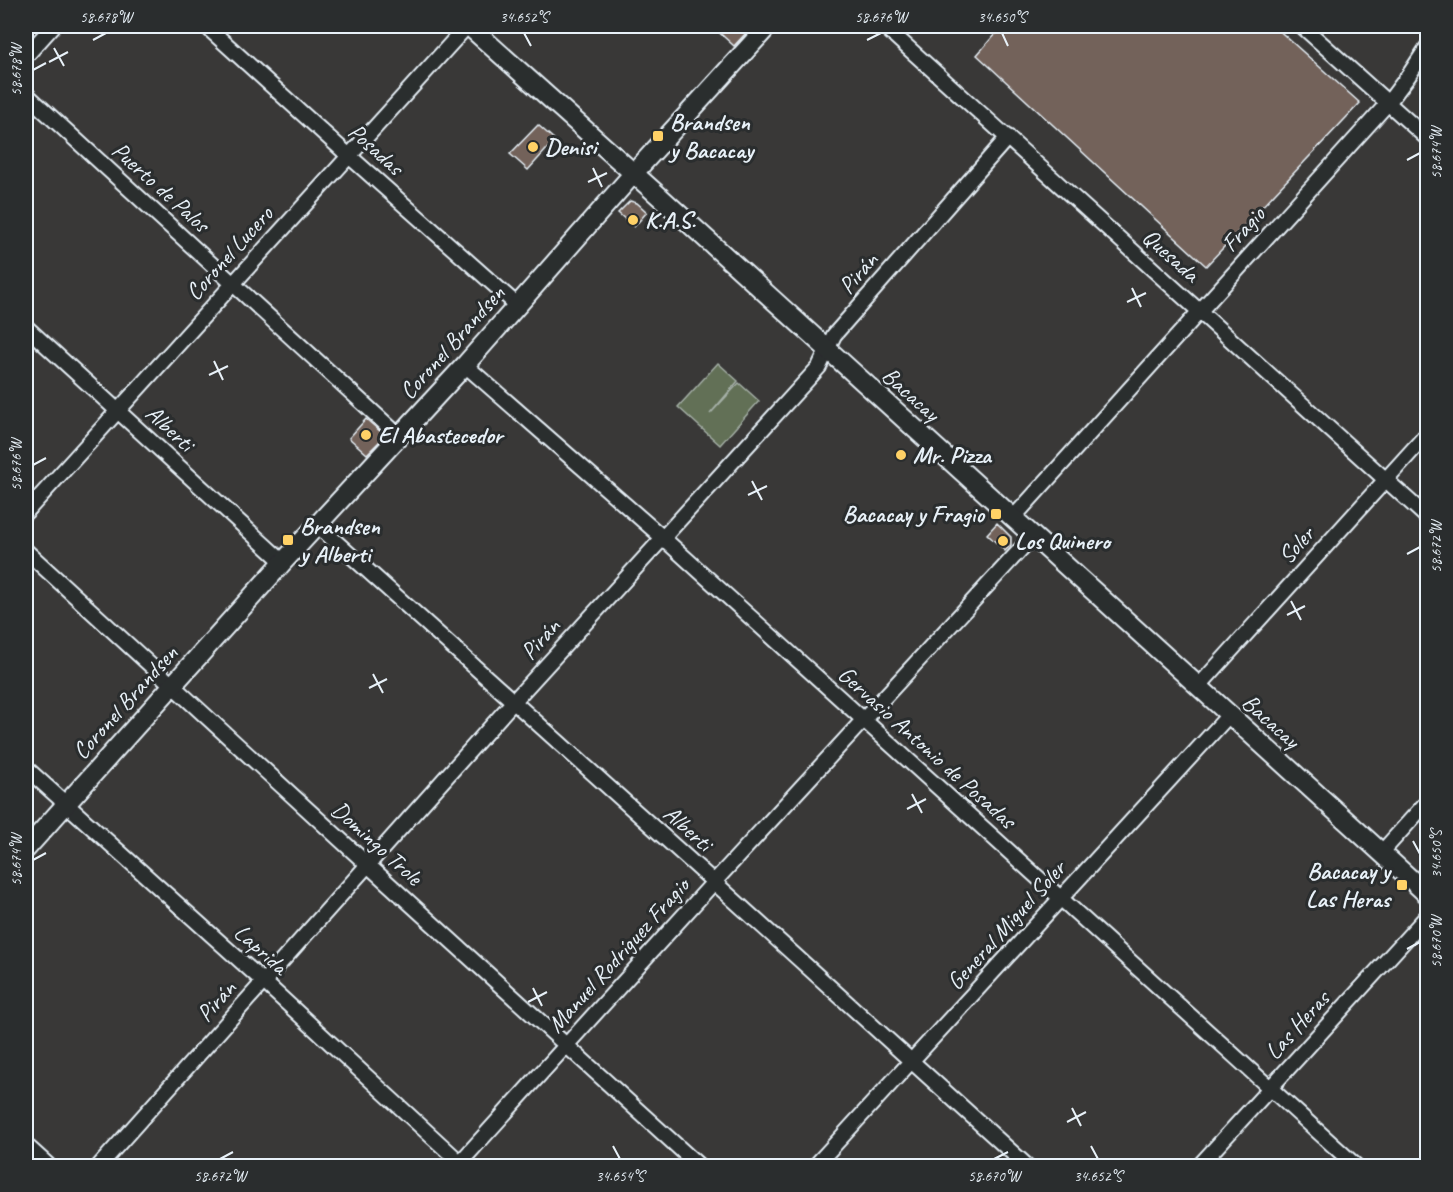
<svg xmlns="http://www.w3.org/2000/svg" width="1453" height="1192" font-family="Caveat,sans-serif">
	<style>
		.green { fill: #626f56; stroke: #a5b0a7; stroke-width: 1.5 }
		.building { fill: #73625a; stroke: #e8f1f8; stroke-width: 1.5 }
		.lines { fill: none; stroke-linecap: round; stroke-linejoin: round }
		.minor-casing { stroke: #e8f1f8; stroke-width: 18 }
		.tertiary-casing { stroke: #e8f1f8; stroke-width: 22 }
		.minor { stroke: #2a2d2e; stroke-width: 14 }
		.tertiary { stroke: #2a2d2e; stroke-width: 18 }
		.ticks { fill: none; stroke: #e8f1f8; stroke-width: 2 }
		.poi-dot { fill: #ffd166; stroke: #2a2d2e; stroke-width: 2 }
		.labels { text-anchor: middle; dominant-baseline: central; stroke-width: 6; stroke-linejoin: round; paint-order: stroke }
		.poi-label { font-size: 24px; font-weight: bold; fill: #e8f1f8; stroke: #2a2d2e; text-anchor: start }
		.street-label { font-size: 24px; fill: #e8f1f8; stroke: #2a2d2e }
		.neatline { fill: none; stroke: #e8f1f8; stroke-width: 2 }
		.ticks-label { font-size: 15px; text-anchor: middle; fill: #e8f1f8 }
	</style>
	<rect width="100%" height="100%" fill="#393837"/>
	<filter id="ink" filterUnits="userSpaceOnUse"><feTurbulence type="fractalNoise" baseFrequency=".0167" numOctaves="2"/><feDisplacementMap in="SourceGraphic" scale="12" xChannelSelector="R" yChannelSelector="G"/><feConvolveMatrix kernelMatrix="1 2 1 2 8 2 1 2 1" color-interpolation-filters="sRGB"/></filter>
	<g filter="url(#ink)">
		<path class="green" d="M 718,363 L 738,381 L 710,414 L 739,383 L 759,401 L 720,445 L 678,407 Z"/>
		<path class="building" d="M 712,26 L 738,26 L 746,33 L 734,46 Z
			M 1002,26 L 1274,26 L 1360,103 L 1206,266 L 977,55 Z
			M 538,125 L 555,140 L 528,170 L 510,154 Z
			M 630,201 L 637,203 L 647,212 L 634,227 L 618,213 Z
			M 366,419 L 381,432 L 381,440 L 367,454 L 349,438 Z
			M 997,523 L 1011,537 L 1011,545 L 1005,551 L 987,534 Z"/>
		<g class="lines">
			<defs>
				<path id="minor" d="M 206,26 L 348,155 L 517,305
					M 884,26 L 1428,518
					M 1302,26 L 1428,139
					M 26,56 L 53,26
					M 26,94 L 399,436
					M 26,327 L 283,562
					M 465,365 L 662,537 L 1356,1166
					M 26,512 L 467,26
					M 1012,519 L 1388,103 L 1409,75 L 1428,46
					M 317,525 L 714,882 L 1027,1166
					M 26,551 L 368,865 L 699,1166
					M 1198,687 L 1428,433
					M 26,768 L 264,982 L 464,1166
					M 1381,853 L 1428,801
					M 99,1166 L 514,701 L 819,367 L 834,335 L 1008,137
					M 457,1166 L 714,882 L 1032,537
					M 815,1166 L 1229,715
					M 1199,1166 L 1428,915"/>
				<path id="tertiary" d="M 469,26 L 659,196 L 1428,895
					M 26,849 L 283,562 L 465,365 L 633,174 L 768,26
					M 26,1148 L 46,1166"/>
			</defs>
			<use href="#minor" class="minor-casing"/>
			<use href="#tertiary" class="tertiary-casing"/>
			<use href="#minor" class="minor"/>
			<use href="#tertiary" class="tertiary"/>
		</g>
	</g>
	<path class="ticks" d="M 524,33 L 531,46M 1002,33 L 1008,46M 93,40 L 106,33M 867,40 L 881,33M 54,48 L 64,66M 49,62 L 68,52M 33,70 L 46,63M 1407,160 L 1420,153M 593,168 L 602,187M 588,182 L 607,173M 1132,288 L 1141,307M 1127,302 L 1146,293M 214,361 L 223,380M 209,375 L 228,366M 33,465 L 46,458M 752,481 L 762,500M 748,495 L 767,486M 1407,554 L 1420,547M 1291,601 L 1301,620M 1287,615 L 1305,606M 373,674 L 383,693M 369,688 L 387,679M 912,794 L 922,813M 907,809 L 926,799M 1413,841 L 1420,854M 33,860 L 46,853M 1407,949 L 1420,942M 533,988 L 542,1006M 528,1002 L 547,992M 1072,1108 L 1081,1126M 1067,1122 L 1086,1112M 613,1146 L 620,1159M 1091,1146 L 1098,1159M 220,1159 L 233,1152M 994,1159 L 1008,1152"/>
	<g class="poi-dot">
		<rect x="652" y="130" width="12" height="12" rx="3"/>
		<circle cx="533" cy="147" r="6"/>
		<circle cx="633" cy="220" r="6"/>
		<circle cx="366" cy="435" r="6"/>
		<circle cx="901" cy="455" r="6"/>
		<rect x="990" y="508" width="12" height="12" rx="3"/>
		<rect x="282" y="534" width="12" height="12" rx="3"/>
		<circle cx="1003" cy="541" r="6"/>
		<rect x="1396" y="879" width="12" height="12" rx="3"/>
	</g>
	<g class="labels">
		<g class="poi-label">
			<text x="670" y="122">Brandsen<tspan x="670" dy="28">y Bacacay</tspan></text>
			<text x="545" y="147">Denisi</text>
			<text x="645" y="220">K.A.S.</text>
			<text x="378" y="435">El Abastecedor</text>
			<text x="913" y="455">Mr. Pizza</text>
			<text x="984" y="514" text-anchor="end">Bacacay y Fragio</text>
			<text x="300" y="526">Brandsen<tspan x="300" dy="28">y Alberti</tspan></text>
			<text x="1015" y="541">Los Quinero</text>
			<text x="1390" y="871" text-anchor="end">Bacacay y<tspan x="1390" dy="28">Las Heras</tspan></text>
		</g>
		<g class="street-label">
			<text transform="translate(376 149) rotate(42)">Posadas</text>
			<text transform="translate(161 187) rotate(42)">Puerto de Palos</text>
			<text transform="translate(1243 229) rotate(-48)">Fragio</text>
			<text transform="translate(229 253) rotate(-48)">Coronel Lucero</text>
			<text transform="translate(1171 255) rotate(42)">Quesada</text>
			<text transform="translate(858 273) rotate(-49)">Pirán</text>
			<text transform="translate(452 342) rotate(-48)">Coronel Brandsen</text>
			<text transform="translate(911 394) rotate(42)">Bacacay</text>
			<text transform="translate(170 428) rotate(43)">Alberti</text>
			<text transform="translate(1296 545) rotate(-48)">Soler</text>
			<text transform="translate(540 639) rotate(-48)">Pirán</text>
			<text transform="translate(125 702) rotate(-48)">Coronel Brandsen</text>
			<text transform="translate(1271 721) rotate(42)">Bacacay</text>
			<text transform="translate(927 747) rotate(42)">Gervasio Antonio de Posadas</text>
			<text transform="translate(688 828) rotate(42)">Alberti</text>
			<text transform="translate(377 843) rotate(42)">Domingo Trole</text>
			<text transform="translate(1006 925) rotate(-48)">General Miguel Soler</text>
			<text transform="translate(261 949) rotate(42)">Laprida</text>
			<text transform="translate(618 955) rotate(-48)">Manuel Rodríguez Fragio</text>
			<text transform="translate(216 1001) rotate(-48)">Pirán</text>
			<text transform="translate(1297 1025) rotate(-48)">Las Heras</text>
		</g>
	</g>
	<rect width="1453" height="1192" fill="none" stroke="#2a2d2e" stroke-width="66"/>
	<rect x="33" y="33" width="1387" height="1126" class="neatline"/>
	<g class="ticks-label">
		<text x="106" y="22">58.678°W</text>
		<text x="524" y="22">34.652°S</text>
		<text x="881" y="22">58.676°W</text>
		<text x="1002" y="22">34.650°S</text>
		<text transform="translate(16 70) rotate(-90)" y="5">58.678°W</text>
		<text transform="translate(1436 153) rotate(-90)" y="5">58.674°W</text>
		<text transform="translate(16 465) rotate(-90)" y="5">58.676°W</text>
		<text transform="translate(1436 547) rotate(-90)" y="5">58.672°W</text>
		<text transform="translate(1436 854) rotate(-90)" y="5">34.650°S</text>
		<text transform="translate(16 860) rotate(-90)" y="5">58.674°W</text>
		<text transform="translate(1436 942) rotate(-90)" y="5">58.670°W</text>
		<text x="220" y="1181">58.672°W</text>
		<text x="620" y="1181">34.654°S</text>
		<text x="994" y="1181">58.670°W</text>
		<text x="1098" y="1181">34.652°S</text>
	</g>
</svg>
